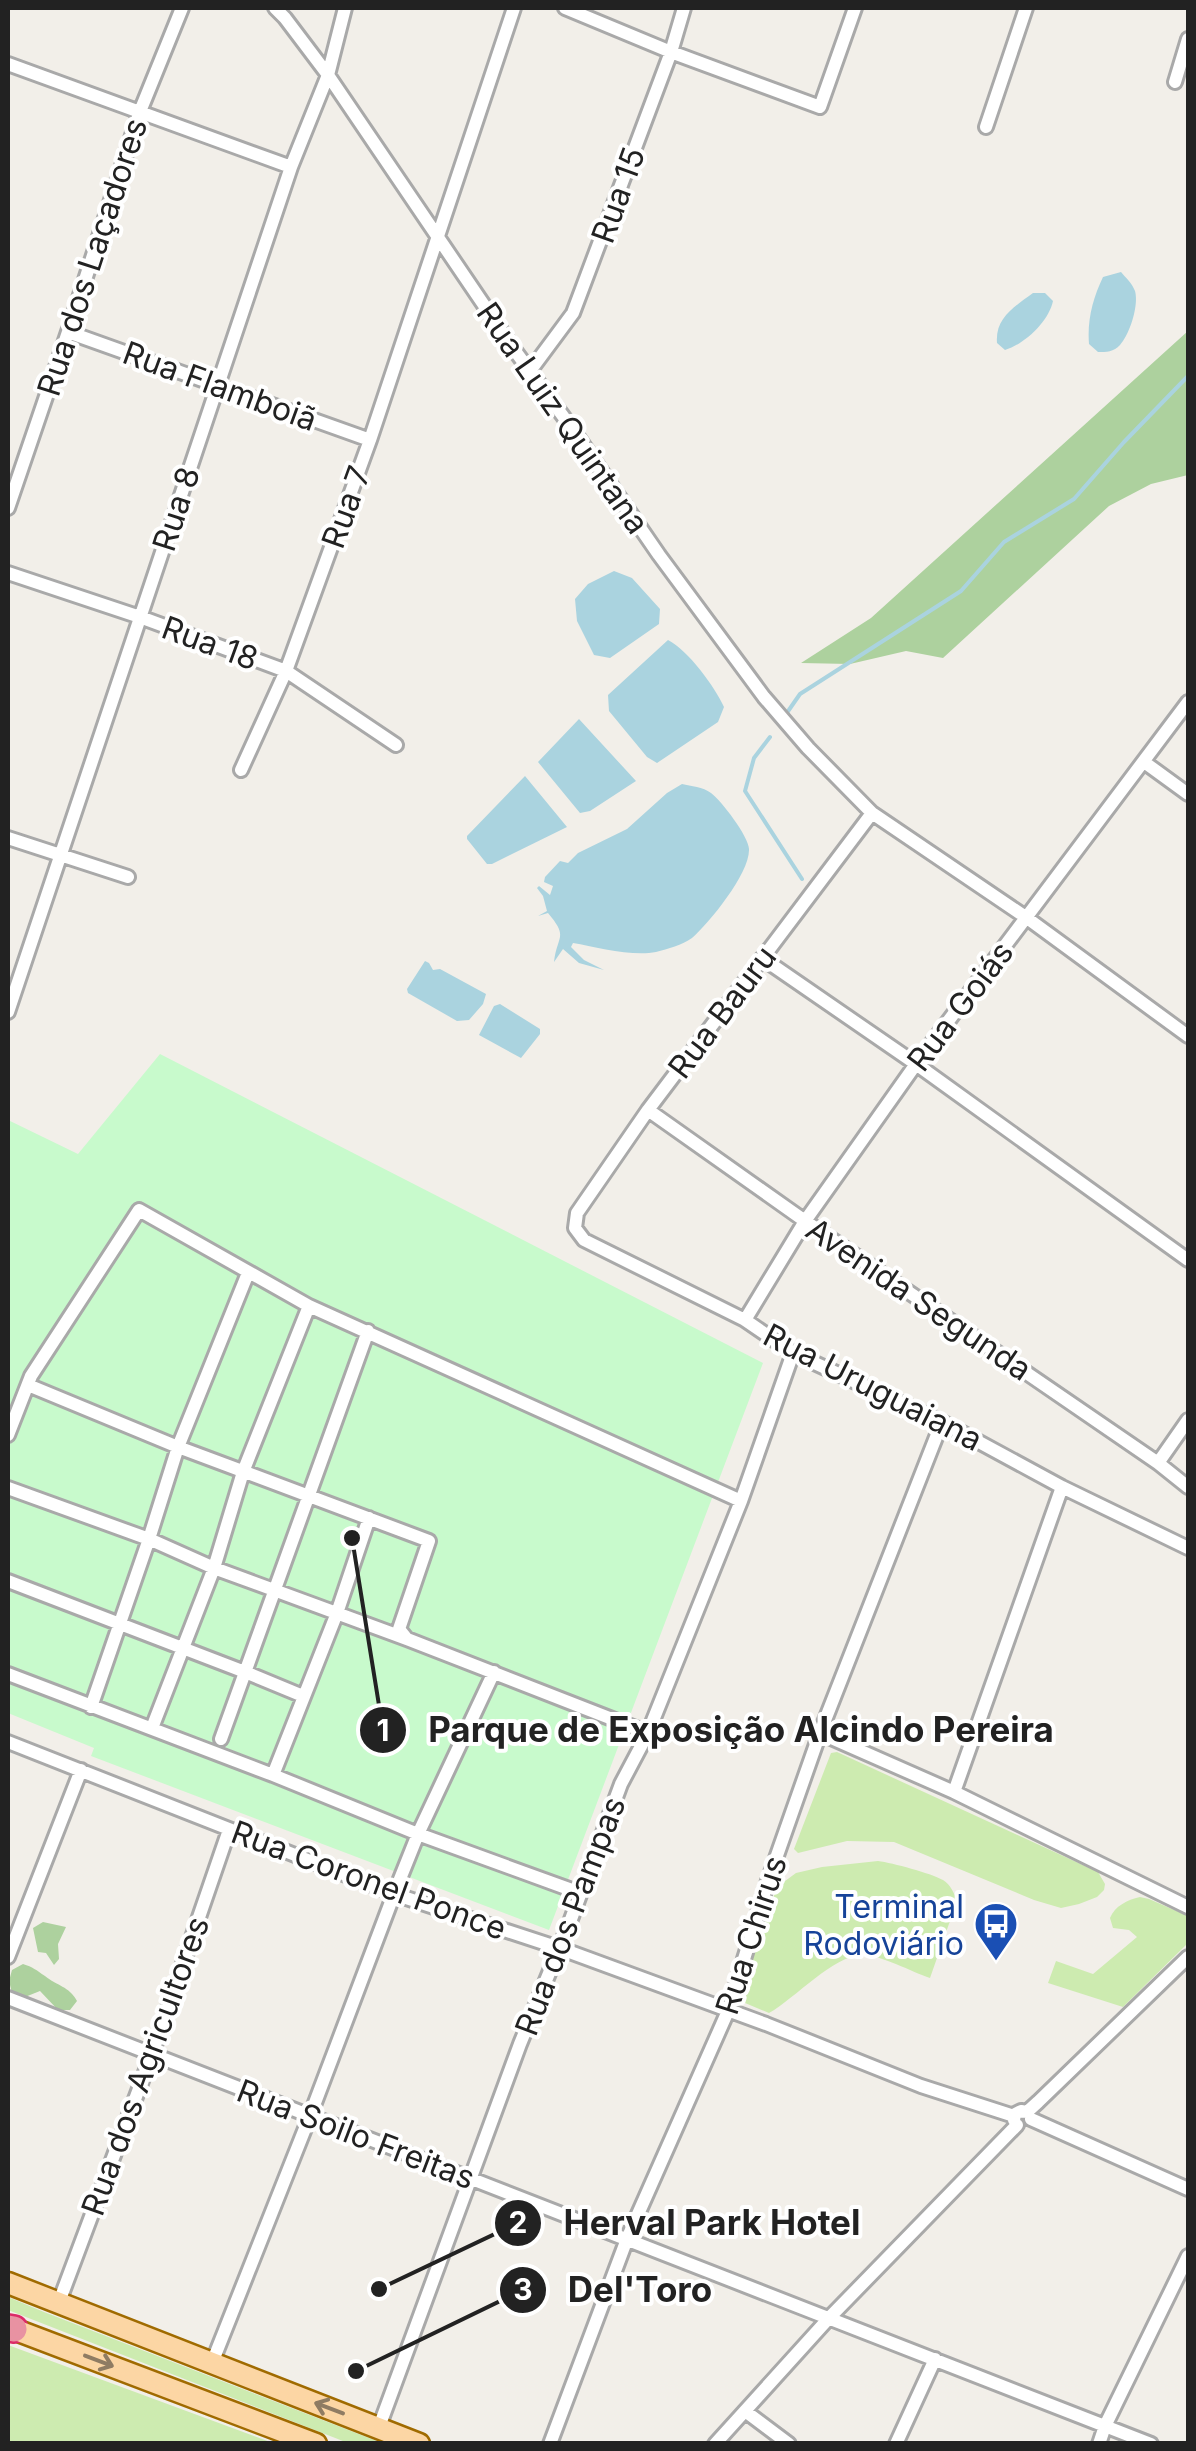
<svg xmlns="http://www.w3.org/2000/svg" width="1196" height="2451" font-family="Inter,sans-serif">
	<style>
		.grass { fill: #cdebb0 }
		.forest { fill: #add19e }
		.park { fill: #c8facc }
		.water { fill: #aad3df }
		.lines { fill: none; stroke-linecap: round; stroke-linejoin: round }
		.stream { stroke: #aad3df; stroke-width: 4 }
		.street-casing { stroke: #a9a9a9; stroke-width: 18 }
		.primary-casing { stroke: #a06b00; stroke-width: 25 }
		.highway-casing { stroke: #dc2a67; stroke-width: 30 }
		.street { stroke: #fff; stroke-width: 12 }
		.primary { stroke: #fcd6a4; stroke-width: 20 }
		.highway { stroke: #e892a2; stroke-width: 25 }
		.oneway { stroke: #8f7c63 }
		.labels { text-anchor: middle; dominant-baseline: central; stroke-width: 8; stroke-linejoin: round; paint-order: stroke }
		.street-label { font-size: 32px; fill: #222; stroke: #fff }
		.transit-label { font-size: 32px; fill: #164399; stroke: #fff; text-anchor: end }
		.leader { fill: none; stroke: #222; stroke-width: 4 }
		.callout-dot { fill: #222; stroke: #fff; stroke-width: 4 }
		.mark-label { font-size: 30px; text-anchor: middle; font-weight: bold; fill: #fff }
		.callout-label { font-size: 35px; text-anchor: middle; font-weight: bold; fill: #222; stroke: #fff; stroke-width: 8; stroke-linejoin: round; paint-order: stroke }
	</style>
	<rect width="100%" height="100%" fill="#f2efe9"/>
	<path class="grass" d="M 837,1752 L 1098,1872 L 1105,1884 L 1104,1890 L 1097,1897 L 1079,1904 L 1061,1908 L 1034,1900 L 894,1842 L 847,1841 L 798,1853 L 794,1849 L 831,1753 Z
		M 878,1861 C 893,1863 930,1873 943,1880 C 951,1885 954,1893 957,1901 L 930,1978 C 912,1972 881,1955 863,1955 C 833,1955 796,1998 769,2013 L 738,2000 L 777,1887 L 796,1873 L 822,1867 Z
		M 1140,1897 L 1149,1899 L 1188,1916 L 1188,1943 L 1123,2007 L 1048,1983 L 1056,1961 L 1093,1974 L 1137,1937 L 1129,1930 L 1113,1928 L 1110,1918 C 1115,1906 1127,1900 1140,1897 Z
		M 8,2297 L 44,2312 L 382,2443 L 348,2443 L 8,2310 Z
		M 8,2345 L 273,2443 L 8,2443 Z"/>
	<path class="forest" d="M 1188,331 L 1188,475 L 1151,484 L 1109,506 L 943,658 L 906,651 L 850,664 L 801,663 L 871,618 Z
		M 43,1922 L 66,1927 L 58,1944 L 59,1959 L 54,1965 L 46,1953 L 38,1952 L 33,1928 Z
		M 23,1964 C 33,1967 36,1970 45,1976 C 57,1986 69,1986 77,2001 L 70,2010 L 58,2010 L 40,1991 L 20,1999 L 13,1997 L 9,1981 L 12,1970 Z"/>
	<path class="park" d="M 160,1054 L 763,1363 L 549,1930 L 91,1756 L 94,1748 L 8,1713 L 8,1120 L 78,1154 Z"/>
	<path class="water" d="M 1121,272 C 1126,278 1132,283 1135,291 C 1139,305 1130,334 1120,345 C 1114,352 1106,352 1098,352 L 1089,344 C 1087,320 1093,298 1103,277 Z
		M 1033,293 L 1045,293 L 1053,301 C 1049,321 1025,344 1005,350 L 997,343 C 995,318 1014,307 1033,293 Z
		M 614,571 L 632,578 L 660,609 L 659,624 L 610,658 L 594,655 L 577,621 L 575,599 L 588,584 Z
		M 668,640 C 688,650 715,687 724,707 L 718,722 L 657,763 L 647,757 L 609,711 L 608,695 Z
		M 579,719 L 636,781 L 590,811 L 580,813 L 538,762 Z
		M 525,776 L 567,827 L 492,864 L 487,864 L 467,839 L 467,836 Z
		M 682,784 C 691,786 703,787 711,793 C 721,800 749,837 749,849 C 750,873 709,923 692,938 C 682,945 668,949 656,952 C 633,957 596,947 573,943 L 571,947 L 584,960 L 604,970 L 579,963 L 563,949 L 554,962 C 557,935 569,938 548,913 L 538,916 L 547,911 L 543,896 L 537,888 L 539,886 L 550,895 L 553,886 L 544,882 L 545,877 L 560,861 L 568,863 L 578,853 L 627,829 L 667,793 Z
		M 425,961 L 429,963 L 433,970 L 440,969 L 486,994 L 483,1004 L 469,1020 L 457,1021 L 408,993 L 407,989 Z
		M 500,1004 L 540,1029 L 540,1034 L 521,1058 L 479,1035 L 494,1006 Z"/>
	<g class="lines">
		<path class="stream" d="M 784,717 L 800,694 L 961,591 L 1004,542 L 1074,499 L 1124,442 L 1188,376
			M 770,737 L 754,758 L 745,791 L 802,879"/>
		<defs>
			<path id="street" d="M 275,8 L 285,18 L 328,75 L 513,348 L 571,427 L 659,555 L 764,697 L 808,748 L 872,813 L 1027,918 L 1188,1036
				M 565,8 L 671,52 L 820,107 L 855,8
				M 8,64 L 291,167
				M 1175,82 L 1188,39
				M 986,127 L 1026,8
				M 68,332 L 370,440
				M 530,371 L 573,313 L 671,52 L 684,8
				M 8,508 L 68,332 L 139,114 L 182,8
				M 8,573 L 140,617 L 286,671 L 396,745
				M 1144,762 L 1188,794
				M 241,770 L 286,671 L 370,440 L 514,8
				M 872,813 L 648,1110 L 577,1213 L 575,1228 L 584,1240 L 745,1320 L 793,1353 L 942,1422 L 1062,1487 L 1188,1548
				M 8,838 L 128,877
				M 762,958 L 916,1064 L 1188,1260
				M 8,1012 L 291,167 L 328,75 L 345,8
				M 648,1110 L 805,1221 L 1158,1463 L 1188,1487
				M 745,1320 L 805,1221 L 916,1064 L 1188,702
				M 28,1385 L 178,1447 L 429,1541 L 399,1629 L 407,1639
				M 8,1435 L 31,1376 L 139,1210 L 309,1306 L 741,1501
				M 1158,1463 L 1188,1420
				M 8,1488 L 149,1539 L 214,1568 L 407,1639 L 648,1733
				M 8,1581 L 245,1672 L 303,1696
				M 8,1674 L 273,1775 L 418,1834 L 580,1893
				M 91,1707 L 149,1539 L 178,1447 L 248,1273
				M 152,1728 L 214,1568 L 243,1472 L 309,1306
				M 820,1733 L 954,1792 L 1188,1907
				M 221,1739 L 368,1331
				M 8,1742 L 394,1894 L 559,1948 L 766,2024 L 921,2086 L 1014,2116
				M 273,1775 L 337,1613 L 369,1518
				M 954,1792 L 1062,1487
				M 8,1957 L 81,1770
				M 8,1998 L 1151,2444
				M 1031,2119 L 1188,2189
				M 1014,2120 L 1015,2114 L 1021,2111 L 1027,2112 L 1038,2102 L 1188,1957
				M 59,2302 L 152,2054 L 229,1830
				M 212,2363 L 310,2116 L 394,1894 L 418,1834 L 494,1672
				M 745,2411 L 789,2444
				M 379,2427 L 520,2044 L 570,1922 L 621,1784 L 648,1733 L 741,1501 L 793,1353
				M 550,2444 L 627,2239 L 728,2011 L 768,1881 L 820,1733 L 942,1422
				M 715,2444 L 829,2318 L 1017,2125
				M 896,2444 L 935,2359
				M 1099,2444 L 1105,2426 L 1188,2256"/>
			<path id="primary" d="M 8,2283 L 419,2444
				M 8,2327 L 316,2444"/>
			<path id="highway" d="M 8,2328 L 14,2329"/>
		</defs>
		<use href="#street" class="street-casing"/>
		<use href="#primary" class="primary-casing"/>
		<use href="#highway" class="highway-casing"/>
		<use href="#street" class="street"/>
		<use href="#primary" class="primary"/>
		<use href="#highway" class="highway"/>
	</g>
	<defs><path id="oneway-shaft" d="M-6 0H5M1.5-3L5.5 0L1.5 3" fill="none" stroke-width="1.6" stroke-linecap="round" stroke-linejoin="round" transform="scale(2.5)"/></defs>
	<g class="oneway">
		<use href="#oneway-shaft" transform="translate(99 2361) rotate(21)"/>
		<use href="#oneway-shaft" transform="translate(329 2408) rotate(-159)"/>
	</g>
	<defs>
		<symbol id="bus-pin" viewBox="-11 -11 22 30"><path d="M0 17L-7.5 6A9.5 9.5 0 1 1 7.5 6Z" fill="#1a4fb4" stroke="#fff"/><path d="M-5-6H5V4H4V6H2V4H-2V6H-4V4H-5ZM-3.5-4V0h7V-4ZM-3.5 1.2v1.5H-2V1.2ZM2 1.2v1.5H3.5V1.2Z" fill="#fff"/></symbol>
	</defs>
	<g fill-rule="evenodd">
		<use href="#bus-pin" x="971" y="1899" width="50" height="68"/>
	</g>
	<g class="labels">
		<g class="street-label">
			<text transform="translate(618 195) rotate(-70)">Rua 15</text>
			<text transform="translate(92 257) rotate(-72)">Rua dos Laçadores</text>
			<text transform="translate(220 386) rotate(20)">Rua Flamboiã</text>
			<text transform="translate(563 418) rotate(55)">Rua Luiz Quintana</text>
			<text transform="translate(346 507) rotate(-70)">Rua 7</text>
			<text transform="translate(176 509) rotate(-72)">Rua 8</text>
			<text transform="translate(210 643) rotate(20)">Rua 18</text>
			<text transform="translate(960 1006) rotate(-53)">Rua Goiás</text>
			<text transform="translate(722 1012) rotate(-53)">Rua Bauru</text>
			<text transform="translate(919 1299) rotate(34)">Avenida Segunda</text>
			<text transform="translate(873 1387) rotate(27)">Rua Uruguaiana</text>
			<text transform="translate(369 1880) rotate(20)">Rua Coronel Ponce</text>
			<text transform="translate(570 1916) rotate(-69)">Rua dos Pampas</text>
			<text transform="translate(751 1935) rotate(-72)">Rua Chirus</text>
			<text transform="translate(145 2066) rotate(-70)">Rua dos Agricultores</text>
			<text transform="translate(356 2134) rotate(21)">Rua Soilo Freitas</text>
		</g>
		<g class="transit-label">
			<text x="964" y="1906">Terminal<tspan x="964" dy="37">Rodoviário</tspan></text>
		</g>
	</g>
	<path class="leader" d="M352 1538L383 1730M379 2289L518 2223M356 2371L523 2290"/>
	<g class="callout-dot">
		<circle cx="352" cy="1538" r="10"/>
		<circle cx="379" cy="2289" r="10"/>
		<circle cx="356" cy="2371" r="10"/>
		<circle cx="383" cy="1730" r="25"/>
		<circle cx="518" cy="2223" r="25"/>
		<circle cx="523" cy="2290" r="25"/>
	</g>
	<g class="mark-label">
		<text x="383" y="1741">1</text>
		<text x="518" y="2233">2</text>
		<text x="523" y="2300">3</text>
	</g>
	<g class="callout-label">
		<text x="741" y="1742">Parque de Exposição Alcindo Pereira</text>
		<text x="712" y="2235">Herval Park Hotel</text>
		<text x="640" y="2302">Del'Toro</text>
	</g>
	<rect width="1196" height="2451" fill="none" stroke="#222222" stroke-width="20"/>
</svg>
